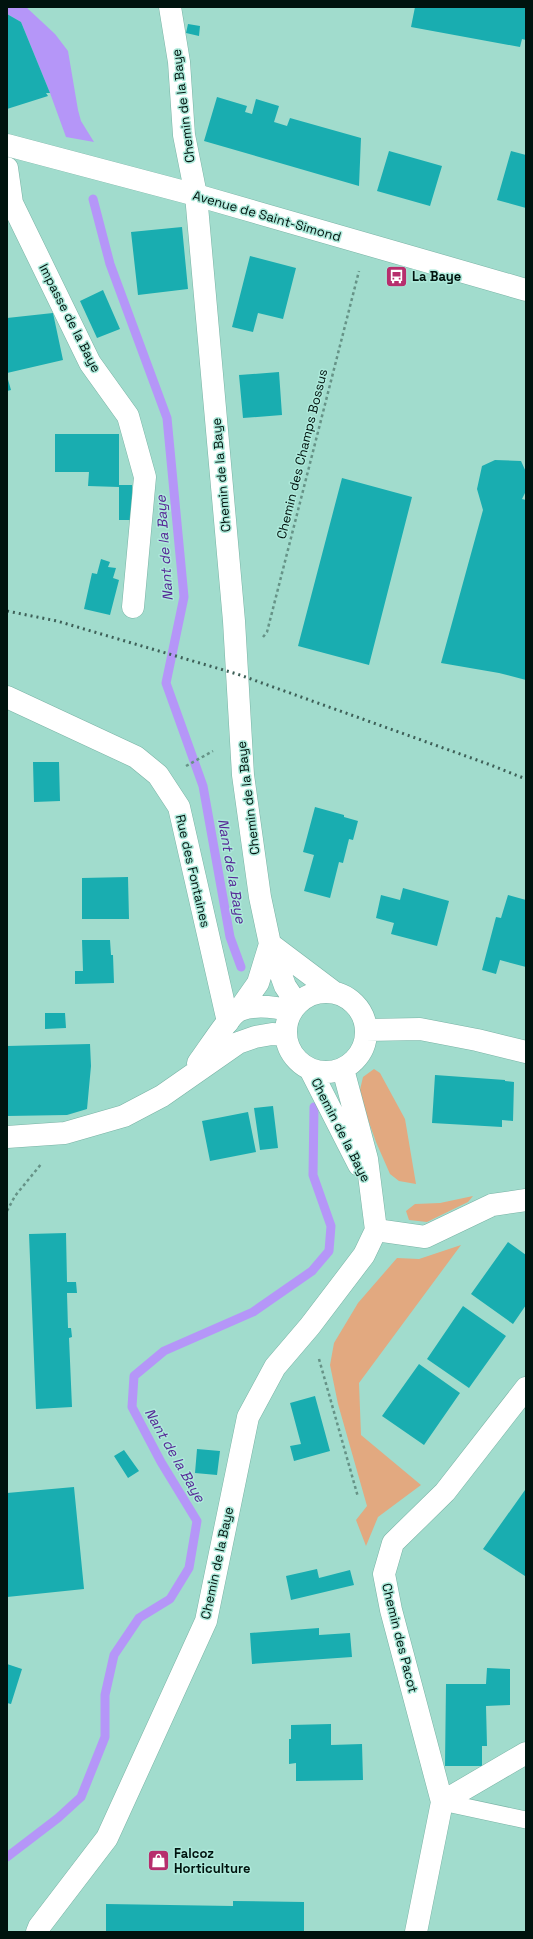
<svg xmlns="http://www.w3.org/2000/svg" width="533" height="1939" font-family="'Space Grotesk',sans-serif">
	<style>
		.green { fill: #e2a980 }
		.water { fill: #b596f8 }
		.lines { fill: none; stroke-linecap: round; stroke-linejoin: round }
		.stream { stroke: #b596f8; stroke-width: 9 }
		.building { fill: #19adb0 }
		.service-casing { stroke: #79b3a5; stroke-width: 18 }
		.minor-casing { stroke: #79b3a5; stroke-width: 23 }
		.tertiary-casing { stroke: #79b3a5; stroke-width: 23 }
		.secondary-casing { stroke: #79b3a5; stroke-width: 23 }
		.path { stroke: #669387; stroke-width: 2.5; stroke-dasharray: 3 3; stroke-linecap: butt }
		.service { stroke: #fff; stroke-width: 17 }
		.minor { stroke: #fff; stroke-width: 22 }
		.tertiary { stroke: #fff; stroke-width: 22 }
		.secondary { stroke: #fff; stroke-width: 22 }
		.rail { stroke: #3e6058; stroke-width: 3; stroke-dasharray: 2 4; stroke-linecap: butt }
		.labels { text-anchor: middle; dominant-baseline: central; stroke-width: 3; stroke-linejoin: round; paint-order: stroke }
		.street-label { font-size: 13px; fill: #00130e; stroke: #ade9da }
		.poi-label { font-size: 13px; font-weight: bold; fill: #00130e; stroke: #ade9da; text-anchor: start }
		.water-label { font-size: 14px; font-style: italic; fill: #562796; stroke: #ade9da }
	</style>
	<rect width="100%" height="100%" fill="#a1dccd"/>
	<path class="green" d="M 374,1069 L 380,1073 L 405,1119 L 416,1184 L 399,1181 L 390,1174 L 376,1142 L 359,1094 L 363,1077 Z
		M 473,1196 L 468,1202 L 427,1222 L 409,1220 L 406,1211 L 415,1204 L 440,1203 Z
		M 461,1245 L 359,1383 L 361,1435 L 421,1485 L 378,1517 L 366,1546 L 356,1520 L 367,1506 L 338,1404 L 330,1365 L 334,1343 L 358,1303 L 397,1258 L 419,1259 Z"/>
	<path class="water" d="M 7,7 L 26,7 L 55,34 L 68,51 L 78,110 L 81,121 L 94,142 L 66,137 L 50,93 L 21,22 L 7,14 Z"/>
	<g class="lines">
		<path class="stream" d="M 93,199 L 110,264 L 167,418 L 184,597 L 166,683 L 203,786 L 230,937 L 241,967
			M 7,1857 L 58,1818 L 81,1797 L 105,1737 L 105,1695 L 114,1655 L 139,1618 L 170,1599 L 189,1568 L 197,1521 L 161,1462 L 132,1407 L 134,1376 L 164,1351 L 253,1312 L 312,1271 L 329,1251 L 331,1226 L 313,1175 L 314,1107"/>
	</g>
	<path class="building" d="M 415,7 L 526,7 L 526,40 L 522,39 L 520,47 L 411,27 Z
		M 7,14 L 21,22 L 50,93 L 46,93 L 48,96 L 7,109 Z
		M 188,24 L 200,26 L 199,36 L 186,33 Z
		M 217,97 L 247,106 L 245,112 L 252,114 L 256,99 L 279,106 L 274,122 L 287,126 L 290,118 L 361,138 L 359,186 L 204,141 Z
		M 389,151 L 442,166 L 430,206 L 377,191 Z
		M 511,151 L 526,155 L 526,208 L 497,200 Z
		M 182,227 L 188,289 L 138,295 L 131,232 Z
		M 250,256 L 296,268 L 283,319 L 258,313 L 253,332 L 232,327 Z
		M 103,290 L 120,329 L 97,338 L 80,301 Z
		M 53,313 L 63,360 L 7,373 L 7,318 Z
		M 279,372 L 282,415 L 243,418 L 239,375 Z
		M 7,376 L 11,390 L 7,391 Z
		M 55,434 L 119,434 L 119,485 L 132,485 L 132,520 L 119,520 L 119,487 L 88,486 L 89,472 L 55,472 Z
		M 495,460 L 521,461 L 526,472 L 526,491 L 522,499 L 526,500 L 526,680 L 499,673 L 441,663 L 483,510 L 477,489 L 482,466 Z
		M 342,478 L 412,497 L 369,665 L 298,646 Z
		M 101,559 L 110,562 L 108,567 L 116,568 L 113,578 L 119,580 L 110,615 L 84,609 L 92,573 L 97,574 Z
		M 33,762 L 59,762 L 60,801 L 34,802 Z
		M 315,807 L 344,815 L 344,817 L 358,821 L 353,840 L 349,839 L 343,863 L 339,862 L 330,898 L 304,891 L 314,855 L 303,852 Z
		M 128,877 L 129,919 L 82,919 L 82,878 Z
		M 403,888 L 449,901 L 437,946 L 391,934 L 394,923 L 376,918 L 381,895 L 400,900 Z
		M 508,895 L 526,900 L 526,967 L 500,960 L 496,974 L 482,970 L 496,917 L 501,918 Z
		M 82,940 L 110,940 L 111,955 L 113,955 L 114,983 L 75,984 L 75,971 L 83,971 Z
		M 45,1013 L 65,1013 L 66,1028 L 45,1029 Z
		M 90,1044 L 91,1066 L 87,1109 L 67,1115 L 7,1116 L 7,1046 Z
		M 435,1075 L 505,1080 L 505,1081 L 514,1082 L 513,1121 L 502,1120 L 502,1127 L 432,1123 Z
		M 273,1106 L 278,1148 L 260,1150 L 254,1108 Z
		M 248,1112 L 256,1152 L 210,1161 L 202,1121 Z
		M 66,1233 L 67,1282 L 76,1282 L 77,1293 L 67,1293 L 68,1328 L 71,1328 L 72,1337 L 69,1338 L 72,1407 L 36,1409 L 29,1234 Z
		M 508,1242 L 526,1255 L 526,1305 L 513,1324 L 471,1294 Z
		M 463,1306 L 506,1336 L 469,1388 L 427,1359 Z
		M 419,1364 L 460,1393 L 424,1445 L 382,1416 Z
		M 315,1396 L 330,1451 L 294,1461 L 290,1446 L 301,1444 L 290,1403 Z
		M 197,1449 L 220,1451 L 217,1475 L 195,1473 Z
		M 124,1450 L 139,1471 L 128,1478 L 114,1456 Z
		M 74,1487 L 84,1589 L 7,1597 L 7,1493 Z
		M 525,1490 L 526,1491 L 525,1576 L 483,1549 Z
		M 317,1569 L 319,1578 L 350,1570 L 354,1585 L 291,1600 L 286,1576 Z
		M 319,1628 L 319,1635 L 350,1633 L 352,1657 L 252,1664 L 250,1633 Z
		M 7,1664 L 22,1669 L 11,1704 L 7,1703 Z
		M 487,1668 L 510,1669 L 510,1705 L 486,1706 L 487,1746 L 482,1746 L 482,1766 L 445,1766 L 446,1684 L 486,1684 Z
		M 331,1724 L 331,1745 L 362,1744 L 363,1780 L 296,1781 L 296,1763 L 289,1764 L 289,1739 L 291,1739 L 291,1725 Z
		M 233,1901 L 304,1902 L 304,1932 L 106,1932 L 106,1904 L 233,1906 Z"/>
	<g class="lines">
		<defs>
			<path id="service" d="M 442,1802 L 526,1820"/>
			<path id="minor" d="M 170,7 L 179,62 L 184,135 L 196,195
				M 7,168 L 12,203 L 90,363 L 128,416 L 145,477 L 133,607
				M 7,697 L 136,757 L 158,775 L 179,807 L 228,1022
				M 376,1230 L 425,1237 L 492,1205 L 526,1200
				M 442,1802 L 526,1753
				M 416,1932 L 442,1802 L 391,1610 L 384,1574 L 393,1543 L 445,1492 L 526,1388"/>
			<path id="tertiary" d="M 196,195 L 234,621 L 243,775 L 260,897 L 270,944 L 285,986 L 297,1004
				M 270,944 L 335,993
				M286 1032a40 40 0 1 1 80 0a40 40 0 1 1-80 0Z
				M 239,1010 L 258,983 L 270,944
				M 366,1030 L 420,1029 L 477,1040 L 526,1052
				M 198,1063 C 206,1053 230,1014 240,1010 C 256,1004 276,1007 292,1011
				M 310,1069 L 359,1165
				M 7,1137 L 65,1133 L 124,1116 L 162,1096 L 238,1043 L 255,1037 L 272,1034 L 286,1035
				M 37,1932 L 39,1927 L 107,1838 L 206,1621 L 248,1417 L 275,1367 L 310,1326 L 364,1255 L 376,1230 L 367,1159 L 343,1069"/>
			<path id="secondary" d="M 7,145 L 196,195 L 526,290"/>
		</defs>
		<use href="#service" class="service-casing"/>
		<use href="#minor" class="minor-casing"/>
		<use href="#tertiary" class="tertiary-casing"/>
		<use href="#secondary" class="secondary-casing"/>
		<path class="path" d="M 263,637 L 267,632 L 359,271
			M 186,766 L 213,751
			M 7,1211 L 15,1196 L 42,1163
			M 319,1359 L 358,1497"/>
		<use href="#service" class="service"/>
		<use href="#minor" class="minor"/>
		<use href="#tertiary" class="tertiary"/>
		<use href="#secondary" class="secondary"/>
		<path class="rail" d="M 7,611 L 57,621 L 237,674 L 488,764 L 526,779"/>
	</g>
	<defs>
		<symbol id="bus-square" viewBox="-11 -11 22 22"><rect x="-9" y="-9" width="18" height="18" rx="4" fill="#b72e6d" stroke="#ade9da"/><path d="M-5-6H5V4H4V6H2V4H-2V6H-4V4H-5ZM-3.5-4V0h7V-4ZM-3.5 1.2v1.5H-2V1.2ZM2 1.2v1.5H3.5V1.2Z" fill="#fff"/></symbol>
		<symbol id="shop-square" viewBox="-11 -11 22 22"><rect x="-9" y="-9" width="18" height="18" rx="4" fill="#b72e6d" stroke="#ade9da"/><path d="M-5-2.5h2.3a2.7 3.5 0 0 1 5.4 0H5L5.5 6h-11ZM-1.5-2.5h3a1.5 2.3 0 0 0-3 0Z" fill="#fff"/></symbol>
	</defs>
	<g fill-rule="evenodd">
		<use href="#bus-square" x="384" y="264" width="25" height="25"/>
		<use href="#shop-square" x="146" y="1848" width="25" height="25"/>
	</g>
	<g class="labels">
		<g class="street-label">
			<text transform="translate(183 106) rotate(-97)">Chemin de la Baye</text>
			<text transform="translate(267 216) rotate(16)">Avenue de Saint-Simond</text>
			<text transform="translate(70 318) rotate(63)">Impasse de la Baye</text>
			<text transform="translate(302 454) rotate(-76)">Chemin des Champs Bossus</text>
			<text transform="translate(221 475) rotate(-95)">Chemin de la Baye</text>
			<text transform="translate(248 798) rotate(-97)">Chemin de la Baye</text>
			<text transform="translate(193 871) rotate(77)">Rue des Fontaines</text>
			<text transform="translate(341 1130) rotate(63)">Chemin de la Baye</text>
			<text transform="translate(217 1563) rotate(-78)">Chemin de la Baye</text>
			<text transform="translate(400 1638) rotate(76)">Chemin des Pacot</text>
		</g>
		<g class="poi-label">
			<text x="412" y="276">La Baye</text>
			<text x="174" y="1853">Falcoz<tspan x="174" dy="15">Horticulture</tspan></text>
		</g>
		<g class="water-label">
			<text transform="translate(164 548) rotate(-94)">Nant de la Baye</text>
			<text transform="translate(232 871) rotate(80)">Nant de la Baye</text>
			<text transform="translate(175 1455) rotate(60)">Nant de la Baye</text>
		</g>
	</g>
	<rect width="533" height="1939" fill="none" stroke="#00130e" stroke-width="16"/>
</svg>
